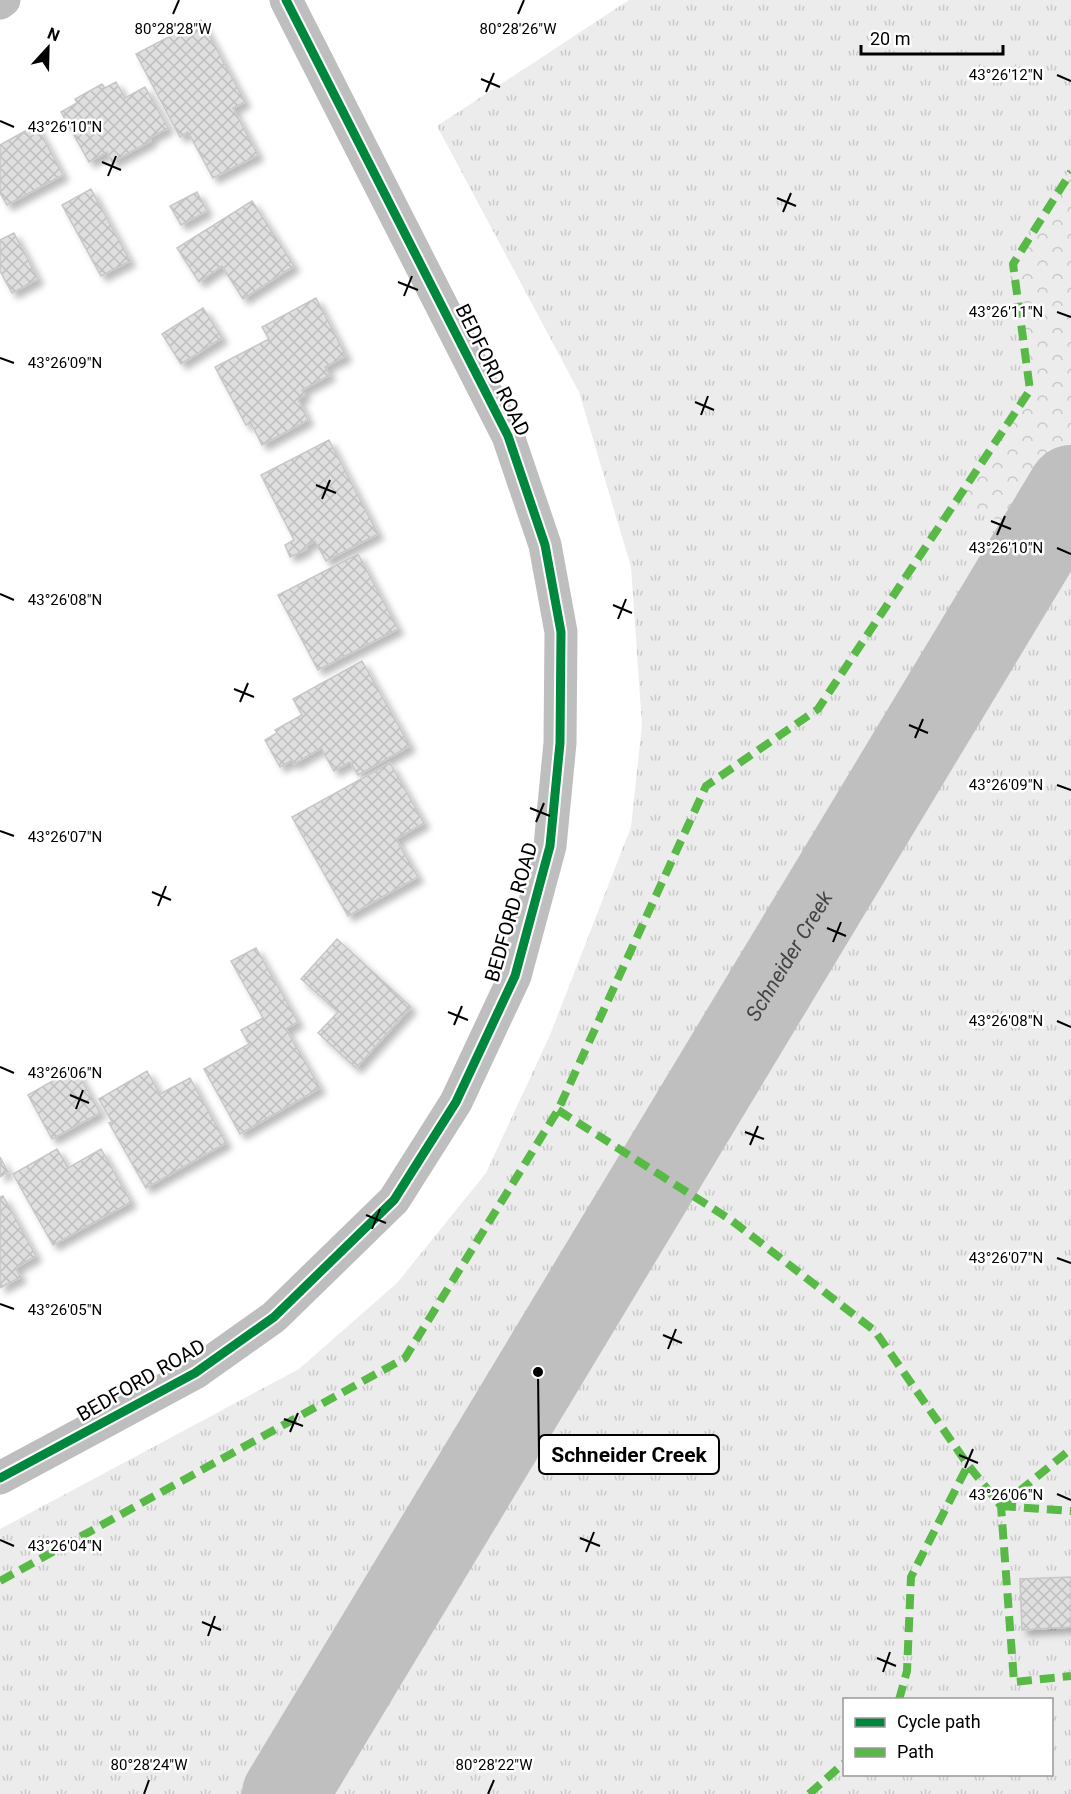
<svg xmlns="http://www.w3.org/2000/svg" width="1071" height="1794" font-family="Roboto,sans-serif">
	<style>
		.grass { fill: url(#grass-tufts); fill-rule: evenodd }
		.forest { fill: url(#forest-crowns) }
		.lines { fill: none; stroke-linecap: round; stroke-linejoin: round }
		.river { stroke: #bfbfbf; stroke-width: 86 }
		.building { fill: url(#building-cross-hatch); stroke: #c7c7c7; stroke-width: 1.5; filter: url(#shadow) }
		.minor { stroke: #bebebe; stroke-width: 33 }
		.quiet { stroke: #58b947; stroke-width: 8; stroke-dasharray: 15 8; stroke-linecap: butt }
		.cycleway-casing { stroke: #fff; stroke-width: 13 }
		.cycleway { stroke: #00873e; stroke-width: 9 }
		.ticks { fill: none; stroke: #000; stroke-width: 2 }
		.labels { text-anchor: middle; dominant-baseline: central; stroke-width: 5; stroke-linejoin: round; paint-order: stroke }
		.street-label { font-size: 20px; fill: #000; stroke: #fff }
		.water-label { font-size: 21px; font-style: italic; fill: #444; stroke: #fff }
		.ticks-label { font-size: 15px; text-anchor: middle; fill: #000; stroke: #fff; stroke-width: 5; stroke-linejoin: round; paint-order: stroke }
		.leader { fill: none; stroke: #000; stroke-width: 2 }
		.callout-dot { fill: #000; stroke: #fff; stroke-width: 2 }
		.callout { fill: #fff; stroke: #000; stroke-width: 2 }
		.callout-label { font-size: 21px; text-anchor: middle; font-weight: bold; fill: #000 }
	</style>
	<defs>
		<pattern id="grass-tufts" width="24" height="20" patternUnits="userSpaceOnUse" patternTransform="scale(1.5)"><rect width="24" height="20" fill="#ececec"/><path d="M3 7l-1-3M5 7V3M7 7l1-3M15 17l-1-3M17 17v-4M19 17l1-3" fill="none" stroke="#c9c9c9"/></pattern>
		<pattern id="forest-crowns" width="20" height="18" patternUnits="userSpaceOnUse" patternTransform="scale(1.5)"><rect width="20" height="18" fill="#ececec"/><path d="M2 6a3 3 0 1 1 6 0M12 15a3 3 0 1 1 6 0" fill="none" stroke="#c9c9c9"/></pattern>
		<pattern id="building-cross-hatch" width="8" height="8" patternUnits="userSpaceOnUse" patternTransform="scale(1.5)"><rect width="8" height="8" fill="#dfdfdf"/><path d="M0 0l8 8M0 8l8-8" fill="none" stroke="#bebebe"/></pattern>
		<filter id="shadow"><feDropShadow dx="5.5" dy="5.5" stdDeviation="3" flood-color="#0004"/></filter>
	</defs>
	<rect width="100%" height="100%" fill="#fff"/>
	<path class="grass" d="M 629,0 L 1071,0 L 1071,1794 L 0,1794 L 0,1529 L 299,1369 L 397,1283 L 486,1173 L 550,1035 L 631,827 L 642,725 L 631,567 L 579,392 L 437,126 ZM 844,1700 L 1052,1700 L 1052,1774 L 844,1774 Z"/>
	<path class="forest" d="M 1071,172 L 1071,561 L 958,498 L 1030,390 L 1013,264 Z"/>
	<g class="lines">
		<path class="river" id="s1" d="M 285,1794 L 1071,488"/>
	</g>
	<path class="building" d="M 201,20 L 245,102 L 233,108 L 258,155 L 213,178 L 188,132 L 180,137 L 136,54 Z
		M 116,82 L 125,98 L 145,87 L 168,128 L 149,138 L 151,141 L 112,162 L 107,152 L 89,162 L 61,112 L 77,103 L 75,99 L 102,84 L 105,88 Z
		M 36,125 L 63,175 L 7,205 L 0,193 L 0,145 Z
		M 91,189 L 130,261 L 101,276 L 62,205 Z
		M 197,192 L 207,211 L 181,225 L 170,206 Z
		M 252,201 L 294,266 L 243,299 L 222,266 L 199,282 L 177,248 Z
		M 14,233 L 38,279 L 12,293 L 0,271 L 0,240 Z
		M 316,298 L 346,356 L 325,367 L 330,375 L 302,390 L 305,395 L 298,399 L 308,420 L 262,445 L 251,423 L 246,425 L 215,367 L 269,339 L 262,327 Z
		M 203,308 L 222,338 L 181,364 L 162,334 Z
		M 329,440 L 378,534 L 326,561 L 315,541 L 305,546 L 307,549 L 290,557 L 285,545 L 294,540 L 261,475 Z
		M 358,554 L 398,629 L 318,670 L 278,595 Z
		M 362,661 L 410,746 L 358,775 L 350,762 L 334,771 L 321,748 L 294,764 L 292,760 L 280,767 L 265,740 L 277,733 L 275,730 L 302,715 L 293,699 Z
		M 390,763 L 424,823 L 396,839 L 418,877 L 348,916 L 292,817 Z
		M 337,939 L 411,1007 L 356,1068 L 318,1033 L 338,1012 L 301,979 Z
		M 256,948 L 298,1022 L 286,1029 L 320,1088 L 240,1134 L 204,1069 L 249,1044 L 241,1030 L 263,1018 L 231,961 Z
		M 75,1068 L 100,1113 L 52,1139 L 28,1095 Z
		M 147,1071 L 160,1094 L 190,1078 L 226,1143 L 146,1188 L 109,1123 L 112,1122 L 99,1099 Z
		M 57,1149 L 68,1168 L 101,1149 L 131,1202 L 53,1245 L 13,1174 Z
		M 0,1157 L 8,1172 L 0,1177 Z
		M 3,1196 L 36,1256 L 15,1268 L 21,1277 L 0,1288 L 0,1197 Z
		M 1071,1577 L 1071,1627 L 1022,1630 L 1020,1579 Z"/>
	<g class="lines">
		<path class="minor" d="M 0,3 L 4,0
			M 0,1478 L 195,1373 L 274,1317 L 394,1200 L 456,1102 L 515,976 L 550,846 L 560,743 L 561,632 L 545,545 L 508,436 L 286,0"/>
		<path class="quiet" d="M 558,1110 L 731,1220 L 875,1331 L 968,1465 L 1001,1506 L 1014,1682 L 1071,1676
			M 1001,1506 L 1071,1449
			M 1001,1506 L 1071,1511
			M 0,1581 L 405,1358 L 558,1110 L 706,786 L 818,709 L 1030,390 L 1013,264 L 1071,172
			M 899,1700 L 907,1671 L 911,1577 L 968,1465
			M 809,1794 L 844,1763"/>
		<defs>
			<path id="cycleway" d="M 0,1478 L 195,1373 L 274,1317 L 394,1200 L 456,1102 L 515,976 L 550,846 L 560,743 L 561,632 L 545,545 L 508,436 L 286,0"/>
		</defs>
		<use href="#cycleway" class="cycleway-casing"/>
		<use href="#cycleway" class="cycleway"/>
	</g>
	<path class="ticks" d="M 173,14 L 179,0M 518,14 L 524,0M 1057,75 L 1071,81M 481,79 L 500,87M 486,92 L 494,73M 0,121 L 14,127M 102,162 L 121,170M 108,176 L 116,156M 777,198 L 796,206M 783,212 L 791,193M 398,282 L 418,290M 404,296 L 412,276M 1057,312 L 1071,317M 0,358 L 14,363M 695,402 L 714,410M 701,415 L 708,396M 316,485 L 336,493M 322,499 L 330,480M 991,521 L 1011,529M 997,535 L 1005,516M 1057,548 L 1071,554M 0,594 L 14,600M 613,605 L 632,613M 618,619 L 626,599M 234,689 L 254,697M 240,702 L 248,683M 909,725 L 928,733M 915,738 L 923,719M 1057,785 L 1071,790M 530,808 L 550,816M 536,822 L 544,803M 0,831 L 14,836M 152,892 L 171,900M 158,906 L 166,886M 827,928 L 846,936M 833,942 L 841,922M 448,1012 L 468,1020M 1057,1021 L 1071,1027M 454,1025 L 462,1006M 0,1067 L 14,1073M 70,1095 L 89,1103M 76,1109 L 83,1090M 745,1132 L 764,1139M 750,1145 L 758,1126M 366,1215 L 386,1223M 372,1229 L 380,1209M 1057,1258 L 1071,1263M 0,1304 L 14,1309M 663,1335 L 682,1343M 668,1349 L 676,1329M 284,1419 L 303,1426M 290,1432 L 298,1413M 959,1455 L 978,1463M 965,1468 L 973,1449M 1057,1494 L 1071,1500M 580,1538 L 600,1546M 0,1540 L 14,1546M 586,1552 L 594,1532M 202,1622 L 221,1630M 208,1636 L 215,1616M 877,1658 L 896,1666M 883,1672 L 890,1652M 144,1794 L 149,1780M 488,1794 L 494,1780"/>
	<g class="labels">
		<g class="street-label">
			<text transform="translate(493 370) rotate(64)">BEDFORD ROAD</text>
			<text transform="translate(511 912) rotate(-74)">BEDFORD ROAD</text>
			<text transform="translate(141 1380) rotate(-30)">BEDFORD ROAD</text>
		</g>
		<g class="water-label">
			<text stroke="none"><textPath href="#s1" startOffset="978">Schneider Creek</textPath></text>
		</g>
	</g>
	<g class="ticks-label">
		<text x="173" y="34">80°28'28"W</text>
		<text x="518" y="34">80°28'26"W</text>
		<text x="1006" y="80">43°26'12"N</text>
		<text x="65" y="132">43°26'10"N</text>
		<text x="1006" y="317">43°26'11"N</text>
		<text x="65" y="368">43°26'09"N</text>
		<text x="1006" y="553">43°26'10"N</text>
		<text x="65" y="605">43°26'08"N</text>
		<text x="1006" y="790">43°26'09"N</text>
		<text x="65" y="842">43°26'07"N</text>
		<text x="1006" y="1026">43°26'08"N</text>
		<text x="65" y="1078">43°26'06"N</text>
		<text x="1006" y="1263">43°26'07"N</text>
		<text x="65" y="1315">43°26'05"N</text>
		<text x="1006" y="1500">43°26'06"N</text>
		<text x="65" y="1551">43°26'04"N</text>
		<text x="149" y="1770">80°28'24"W</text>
		<text x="494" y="1770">80°28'22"W</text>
	</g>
	<path class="leader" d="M538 1372L539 1454"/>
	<circle class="callout-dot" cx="538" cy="1372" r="6"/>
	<rect class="callout" x="539" y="1435" width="180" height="39" rx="6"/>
	<g class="callout-label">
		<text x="629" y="1462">Schneider Creek</text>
	</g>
	<rect x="843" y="1698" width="210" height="78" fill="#ffffff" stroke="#999999" stroke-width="1.5"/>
	<rect x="855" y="1718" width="30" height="9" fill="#00873e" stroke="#999999" stroke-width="1.5"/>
	<text x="897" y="1728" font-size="18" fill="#000000">Cycle path</text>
	<rect x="855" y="1748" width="30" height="9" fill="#58b947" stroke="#999999" stroke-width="1.5"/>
	<text x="897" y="1758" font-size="18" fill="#000000">Path</text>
	<g transform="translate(48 48) rotate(22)" stroke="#ffffff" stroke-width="4.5" paint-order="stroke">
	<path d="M0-4.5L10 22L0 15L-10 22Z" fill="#000000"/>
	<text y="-9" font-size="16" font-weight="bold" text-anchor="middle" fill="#000000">N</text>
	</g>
	<path d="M861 45v9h142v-9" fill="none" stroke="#000000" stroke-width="3"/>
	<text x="870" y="45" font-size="18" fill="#000000" stroke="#ffffff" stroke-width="4.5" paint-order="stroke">20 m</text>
</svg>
